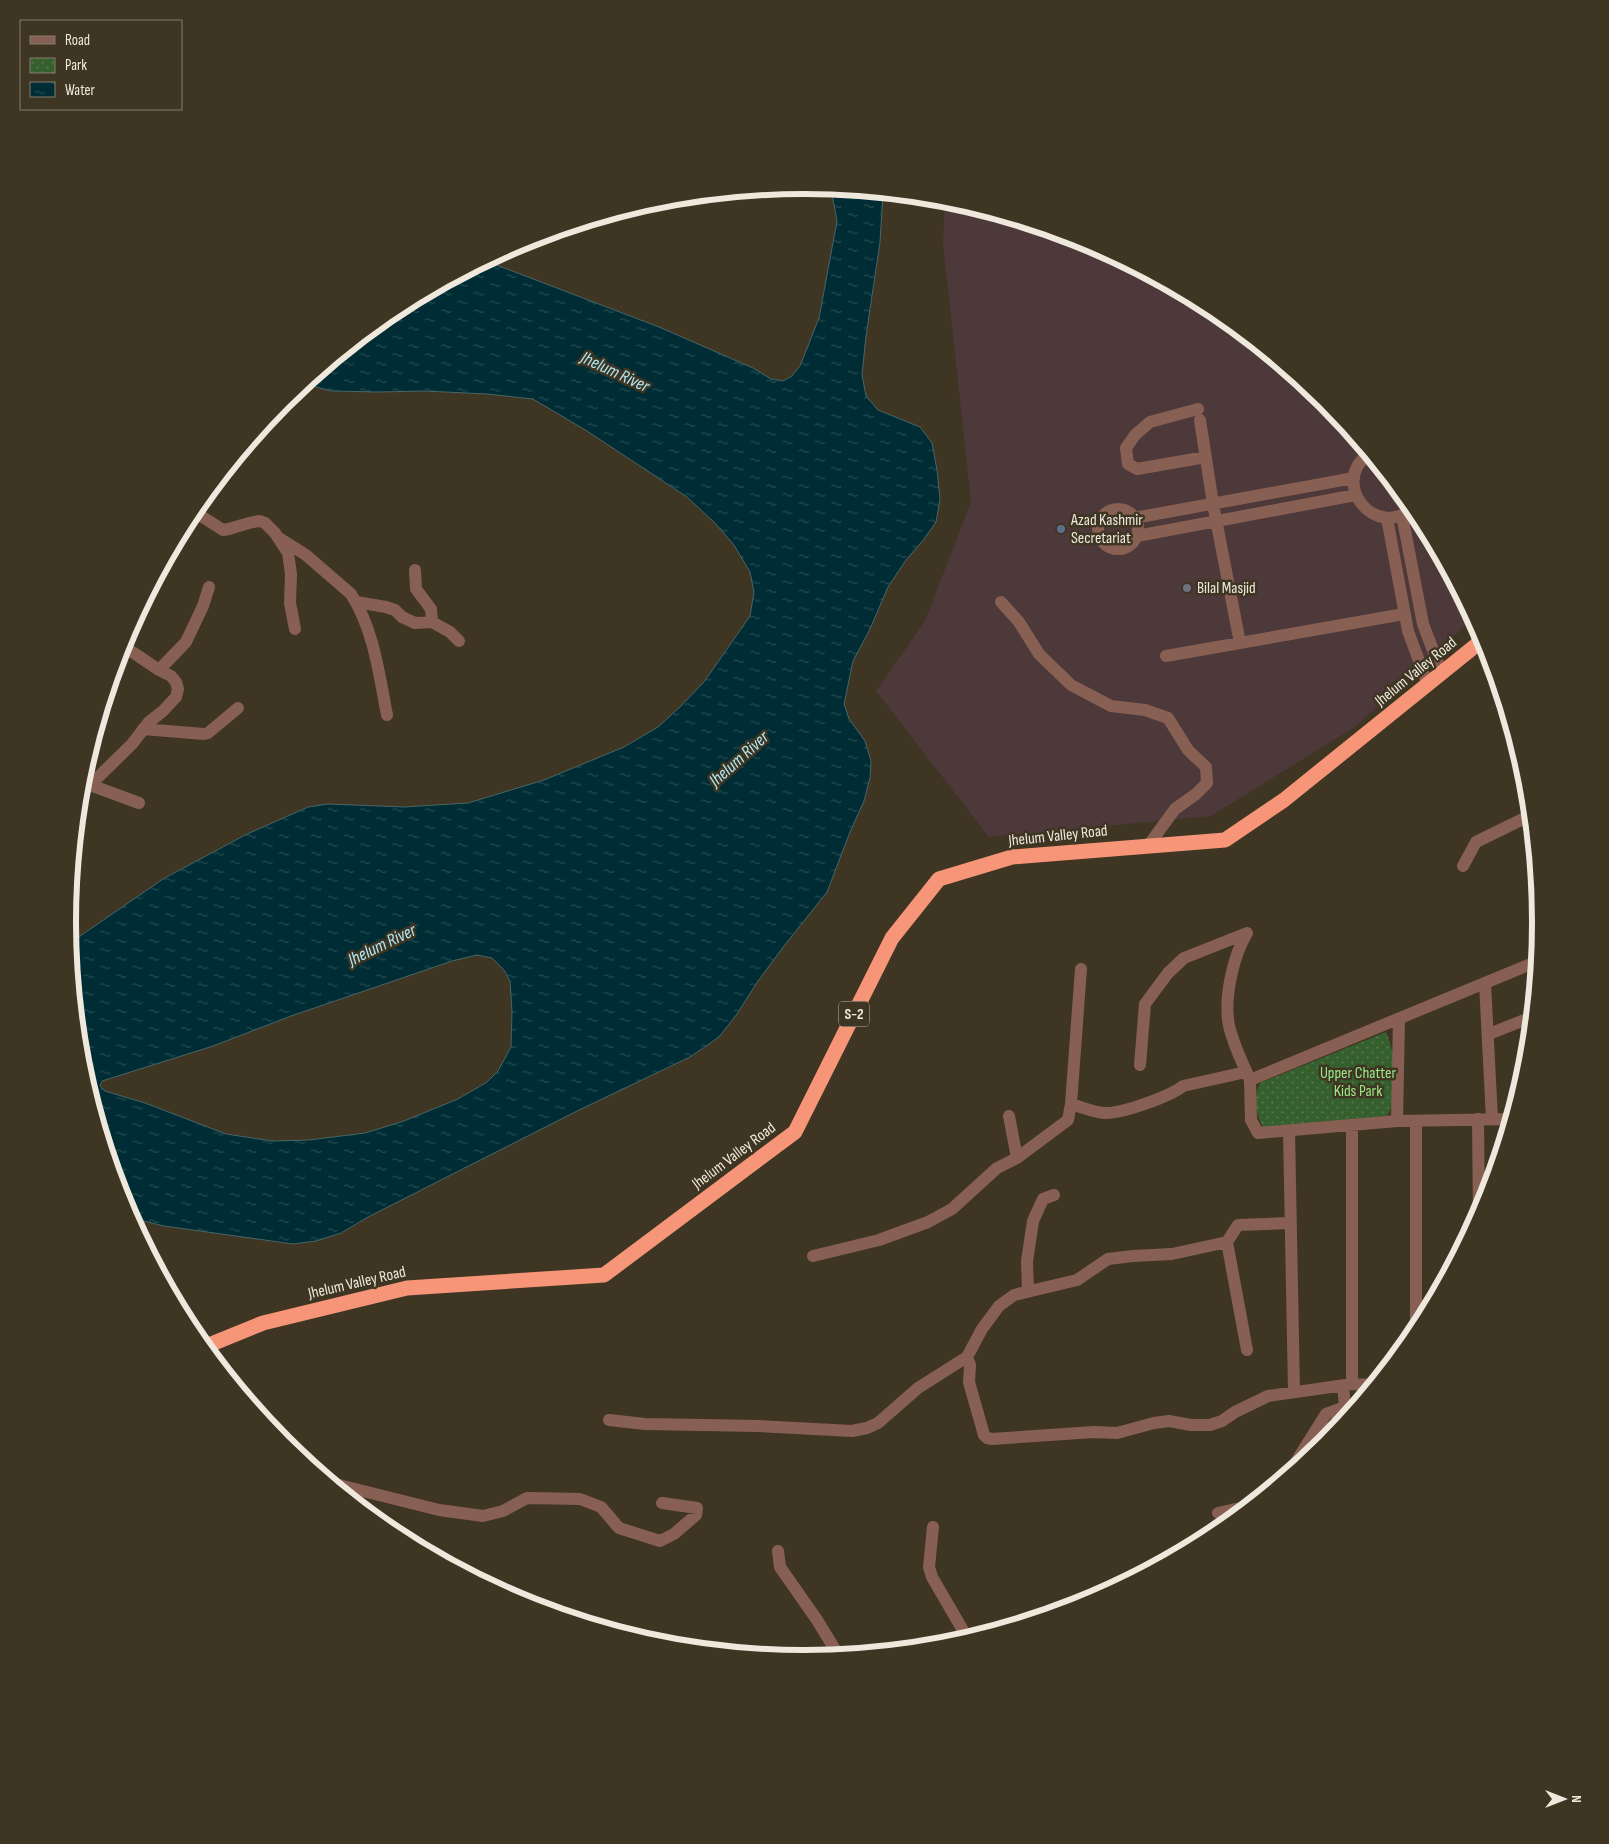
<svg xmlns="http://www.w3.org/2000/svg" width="1609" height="1844" font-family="'Sofia Sans Condensed',sans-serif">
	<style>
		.commercial { fill: #4d383a }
		.park { fill: url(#park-dots) }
		.water { fill: url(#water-ripples); stroke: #486567; fill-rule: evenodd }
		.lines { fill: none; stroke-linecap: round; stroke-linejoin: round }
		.minor { stroke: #886053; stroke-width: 12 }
		.highway { stroke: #f69577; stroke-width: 15 }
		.service-dot { fill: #5c6f8a; stroke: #3f3523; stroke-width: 2 }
		.worship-dot { fill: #6b7280; stroke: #3f3523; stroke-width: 2 }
		.labels { text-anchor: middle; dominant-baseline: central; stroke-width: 5; stroke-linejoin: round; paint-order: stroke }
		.shield { fill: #3f3523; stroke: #bab3a5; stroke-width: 1 }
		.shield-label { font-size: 15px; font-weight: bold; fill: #efe9dd }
		.poi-label { font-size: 16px; fill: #efe9dd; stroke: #3f3523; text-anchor: start }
		.street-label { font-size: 16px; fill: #efe9dd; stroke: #3f3523 }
		.park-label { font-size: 16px; fill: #98eb88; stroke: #3f3523 }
		.water-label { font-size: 18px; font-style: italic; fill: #ade8f5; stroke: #3f3523 }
		.rim { fill: none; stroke: #efe9dd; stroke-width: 6 }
	</style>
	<defs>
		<pattern id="park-dots" width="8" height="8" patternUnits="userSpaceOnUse" patternTransform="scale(1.25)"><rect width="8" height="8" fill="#365f2e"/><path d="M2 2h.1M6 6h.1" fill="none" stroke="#53764c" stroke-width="1.8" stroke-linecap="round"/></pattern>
		<pattern id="water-ripples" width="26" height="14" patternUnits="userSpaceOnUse" patternTransform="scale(1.25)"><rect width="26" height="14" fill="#002d35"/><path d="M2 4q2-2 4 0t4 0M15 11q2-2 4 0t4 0" fill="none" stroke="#264b52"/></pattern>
	</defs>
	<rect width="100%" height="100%" fill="#3f3523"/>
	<path class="commercial" d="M 945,199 L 1087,241 L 1214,309 L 1326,401 L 1417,513 L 1474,618 L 1355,727 L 1211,816 L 989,837 L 876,691 L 925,621 L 971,502 L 943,242 Z"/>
	<path class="park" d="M 1386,1032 C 1396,1055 1401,1094 1387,1116 L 1263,1127 C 1255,1112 1253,1099 1260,1083 Z"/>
	<path class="water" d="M 828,187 L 883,193 L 880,242 L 866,336 L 862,375 L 866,396 L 878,410 L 920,427 L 932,443 L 937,470 L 940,499 L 936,522 L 924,539 L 906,560 L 888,587 L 870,629 L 853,661 L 844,704 L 849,719 L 865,741 L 871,761 L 870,778 L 864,801 L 850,832 L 827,892 L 784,946 L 758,981 L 737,1014 L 719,1037 L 690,1057 L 579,1110 L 368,1217 L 341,1233 L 316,1241 L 293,1244 L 164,1226 L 131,1218 L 123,1204 L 82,1065 L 70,943 L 163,879 L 245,835 L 308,807 L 328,804 L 404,807 L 468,803 L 544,780 L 624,747 L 658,727 L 680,707 L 704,682 L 750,616 L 754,592 L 750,572 L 734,545 L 714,522 L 687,497 L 587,431 L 533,399 L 487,394 L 425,391 L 378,392 L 332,391 L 304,384 L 395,309 L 486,261 L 659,327 L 753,368 L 771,379 L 783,381 L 792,376 L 800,366 L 819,318 L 837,221 L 832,194 ZM 477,955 L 492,958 L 504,970 L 510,981 L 512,1012 L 511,1047 L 498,1071 L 487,1082 L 458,1099 L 404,1121 L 365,1133 L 309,1140 L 272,1141 L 226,1134 L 145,1103 L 105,1091 L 100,1086 L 102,1081 L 213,1046 L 291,1016 L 452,961 Z"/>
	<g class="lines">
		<path class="minor" d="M 1198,409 L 1150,422 L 1135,435 L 1126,448 L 1128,464 L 1137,469 L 1206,457
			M 1200,420 L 1213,504 L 1240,643
			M 1369,454 C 1328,483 1377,542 1413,507
			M1098 529a20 20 0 1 1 40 0a20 20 0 1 1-40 0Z
			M 190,515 L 201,516 L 223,530 C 236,528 247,522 260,521 L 265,523 L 275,533 L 288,553 L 291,574 L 290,603 L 295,629
			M 1402,515 L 1423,624 L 1442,674
			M 1134,518 L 1354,478
			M 1387,518 L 1408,631 L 1428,685
			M 1137,536 L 1356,495
			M 279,538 L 306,555 L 351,594 C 374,630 379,674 387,715
			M 415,570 L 416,589 L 431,609 L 432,622
			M 356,602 L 386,607 L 395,610 L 402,617 L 415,623 L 432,622 L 450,632 L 459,641
			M 1001,602 L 1019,622 L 1039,654 L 1071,685 L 1111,706 L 1145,710 L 1168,718 L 1188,750 L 1206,767 L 1207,783 L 1196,794 L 1175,809 L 1148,846
			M 1166,656 L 1404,614
			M 159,670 L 186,642 L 203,606 L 209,587
			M 143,729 L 204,734 L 208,733 L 238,708
			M 82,778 L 90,785 L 139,803
			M 80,795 L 132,744 L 149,722 L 163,711 L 176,697 L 178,689 L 176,682 L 171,676 L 159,670 L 122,645
			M 1463,866 L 1476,842 L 1531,815
			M 1247,933 C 1234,954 1225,993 1228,1019 C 1229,1035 1243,1064 1250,1080 L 1538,961
			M 1081,969 L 1071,1104 C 1082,1107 1095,1113 1106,1113 C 1123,1113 1169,1097 1183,1086 L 1246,1072
			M 1485,983 L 1492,1119
			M 1489,1034 L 1532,1017
			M 1140,1065 L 1145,1004 L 1168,973 L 1184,958 L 1247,933
			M 1250,1080 L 1251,1120 L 1258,1133 L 1397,1121 L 1511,1119
			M 1478,1119 L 1479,1216
			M 1397,1121 L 1399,1019
			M 1416,1121 L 1416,1333
			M 1352,1125 L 1352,1384
			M 1289,1131 L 1294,1391
			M 1017,1158 L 1068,1120 L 1071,1104
			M 813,1256 L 879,1240 L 928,1222 L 952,1209 L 997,1168 L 1017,1158 L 1009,1116
			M 1028,1291 L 1027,1261 L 1033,1221 L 1043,1199 L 1054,1195
			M 1247,1350 L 1227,1242 L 1238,1225 L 1290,1223
			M 967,1357 L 970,1365 L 969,1382 L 984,1435 L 987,1438 L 992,1439 L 1094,1432 L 1117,1433 L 1154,1423 L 1169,1421 L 1191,1425 L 1210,1425 L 1222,1421 L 1235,1412 L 1268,1396 L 1352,1384 L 1373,1385
			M 609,1420 L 645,1424 L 759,1426 L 852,1431 L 867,1428 L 878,1423 L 918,1388 L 967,1357 L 982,1329 L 999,1306 L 1014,1295 L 1077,1280 L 1108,1259 L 1133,1256 L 1172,1254 L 1227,1242
			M 1289,1473 L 1326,1414 L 1345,1407 L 1343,1386
			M 331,1483 L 439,1510 L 483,1516 L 503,1511 L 527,1498 L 580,1499 L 601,1507 L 619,1528 L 660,1541 L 674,1534 L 696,1515 L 697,1508 L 662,1503
			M 1218,1513 L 1249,1506
			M 933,1527 L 929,1567 L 932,1577 L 968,1639
			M 778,1551 L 780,1567 L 817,1620 L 839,1656"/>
		<path class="highway" d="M 204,1347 L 263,1323 L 407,1288 L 604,1275 L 795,1132 L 892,938 L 939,879 L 1012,857 L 1225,840 L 1284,800 L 1485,638"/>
	</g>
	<circle class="service-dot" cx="1061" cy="529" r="5"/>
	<circle class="worship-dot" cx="1187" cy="588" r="5"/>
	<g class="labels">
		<rect class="shield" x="839" y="1001.5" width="30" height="25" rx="4"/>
		<g class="shield-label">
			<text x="854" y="1014">S-2</text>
		</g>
		<g class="poi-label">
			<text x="1071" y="520">Azad Kashmir<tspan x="1071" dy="18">Secretariat</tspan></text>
			<text x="1197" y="588">Bilal Masjid</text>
		</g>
		<g class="street-label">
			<text transform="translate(1416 672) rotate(-39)">Jhelum Valley Road</text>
			<text transform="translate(1058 836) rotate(-6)">Jhelum Valley Road</text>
			<text transform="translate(734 1156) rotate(-37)">Jhelum Valley Road</text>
			<text transform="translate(357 1283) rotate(-13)">Jhelum Valley Road</text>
		</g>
		<g class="park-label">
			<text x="1358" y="1073">Upper Chatter<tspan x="1358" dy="18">Kids Park</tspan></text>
		</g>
		<g class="water-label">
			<text transform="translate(615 372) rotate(25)">Jhelum River</text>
			<text transform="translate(739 759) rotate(-42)">Jhelum River</text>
			<text transform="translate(382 945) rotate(-26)">Jhelum River</text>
		</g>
	</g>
	<path d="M0 0H1609V1844H0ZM76 922a728 728 0 1 1 1456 0a728 728 0 1 1-1456 0Z" fill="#3f3523" fill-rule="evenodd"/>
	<path class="rim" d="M76 922a728 728 0 1 1 1456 0a728 728 0 1 1-1456 0Z"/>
	<rect x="20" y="20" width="162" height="90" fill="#3f3523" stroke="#857d6d"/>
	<rect x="30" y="36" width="25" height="8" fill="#886053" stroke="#857d6d"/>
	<text x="65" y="45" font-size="15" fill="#efe9dd">Road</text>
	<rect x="30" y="58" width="25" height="15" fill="url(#park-dots)" stroke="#857d6d"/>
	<text x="65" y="70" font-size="15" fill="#efe9dd">Park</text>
	<rect x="30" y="82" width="25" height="15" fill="url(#water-ripples)" stroke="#857d6d"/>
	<text x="65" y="95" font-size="15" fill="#efe9dd">Water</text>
	<g transform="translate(1564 1799) rotate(90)" stroke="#3f3523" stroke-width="4" paint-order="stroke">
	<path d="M0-4L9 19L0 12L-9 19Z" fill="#efe9dd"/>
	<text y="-8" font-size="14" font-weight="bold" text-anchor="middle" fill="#efe9dd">N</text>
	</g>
</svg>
